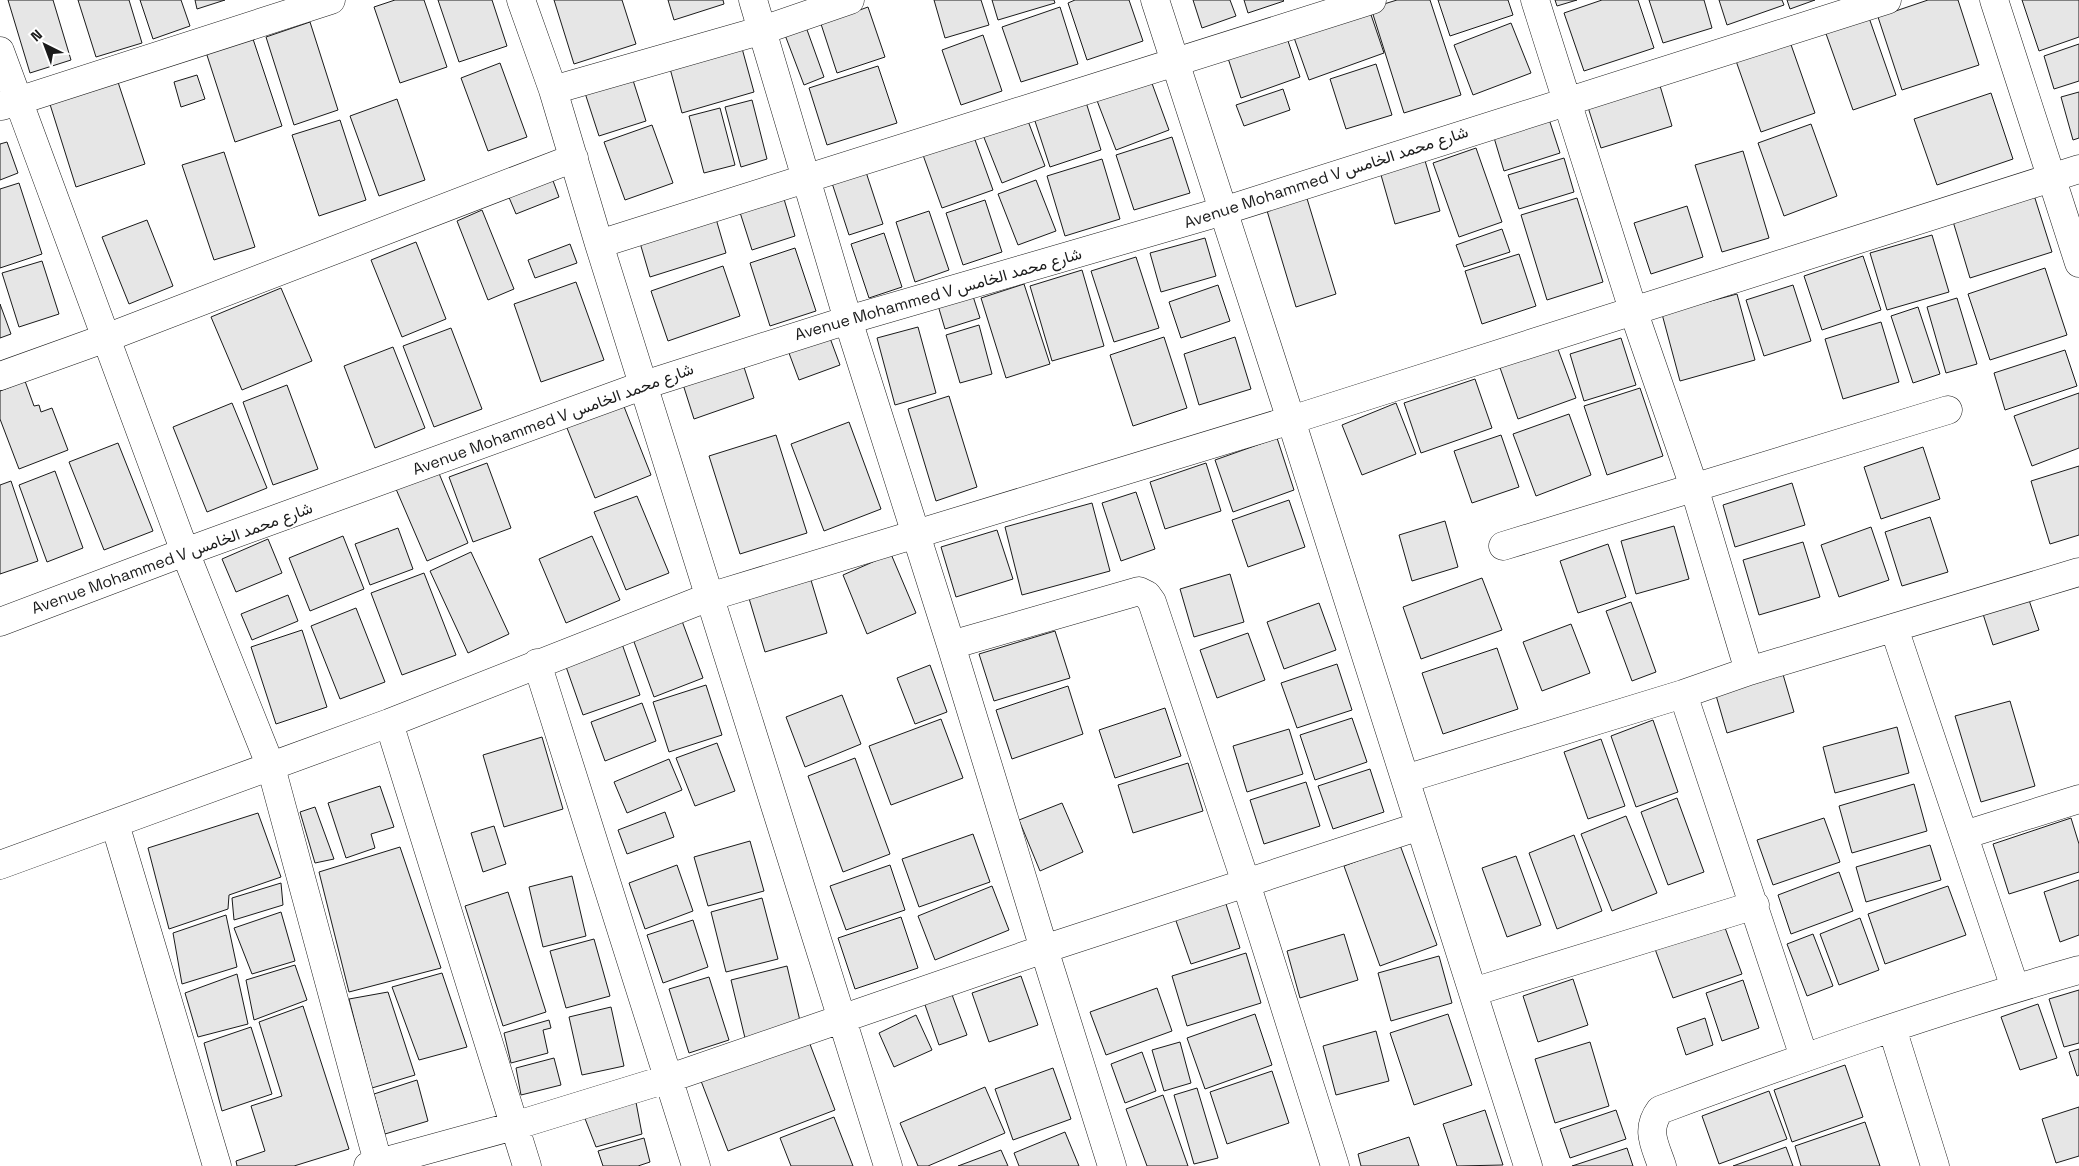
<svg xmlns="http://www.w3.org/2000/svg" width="2079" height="1166" font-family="'Space Grotesk',Vazirmatn,sans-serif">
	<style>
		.building { fill: #e6e6e6; stroke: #1a1a1a }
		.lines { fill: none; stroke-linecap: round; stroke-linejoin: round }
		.minor-casing { stroke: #1a1a1a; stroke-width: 29 }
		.minor { stroke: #fff; stroke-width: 28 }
		.labels { text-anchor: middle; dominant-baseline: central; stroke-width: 4; stroke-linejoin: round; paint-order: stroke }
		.street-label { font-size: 16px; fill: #1a1a1a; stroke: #fff }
	</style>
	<rect width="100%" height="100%" fill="#fff"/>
	<path class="building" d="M 8,0 L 53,0 L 71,60 L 30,73 Z
		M 78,0 L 129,0 L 142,43 L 96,57 Z
		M 140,0 L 181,0 L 190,26 L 153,39 Z
		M 195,0 L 225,0 L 197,9 Z
		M 395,0 L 424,0 L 447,67 L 400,83 L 374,7 Z
		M 438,0 L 492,0 L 507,46 L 459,62 Z
		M 554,0 L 622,0 L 636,44 L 574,64 Z
		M 668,0 L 723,0 L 724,4 L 674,20 Z
		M 934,0 L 981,0 L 989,25 L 945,38 Z
		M 992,0 L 1054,0 L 1055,3 L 998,20 Z
		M 1075,0 L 1129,0 L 1143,41 L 1087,60 L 1068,3 Z
		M 1193,0 L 1230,0 L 1236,16 L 1202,28 Z
		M 1244,0 L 1283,0 L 1284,1 L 1248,13 Z
		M 1397,0 L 1430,0 L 1461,95 L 1404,113 L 1371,8 Z
		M 1438,0 L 1508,0 L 1513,15 L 1450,36 Z
		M 1555,0 L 1577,0 L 1557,6 Z
		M 1602,0 L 1638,0 L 1654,48 L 1584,71 L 1564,13 Z
		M 1649,0 L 1704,0 L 1712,28 L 1663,43 Z
		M 1719,0 L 1782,0 L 1784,5 L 1727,25 Z
		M 1787,0 L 1815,0 L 1790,9 Z
		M 1928,0 L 1958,0 L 1979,65 L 1902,90 L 1878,17 Z
		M 2022,0 L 2079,0 L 2079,37 L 2039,51 Z
		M 1368,6 L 1384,53 L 1309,80 L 1292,32 Z
		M 868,7 L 885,57 L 837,73 L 821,24 Z
		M 1060,7 L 1078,64 L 1021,82 L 1002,27 Z
		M 1867,12 L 1896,95 L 1853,110 L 1824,28 Z
		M 310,22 L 338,110 L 294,125 L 266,37 Z
		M 1511,23 L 1531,73 L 1473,95 L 1454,45 Z
		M 806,27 L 824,77 L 804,85 L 785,35 Z
		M 1285,32 L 1300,77 L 1241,98 L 1226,52 Z
		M 251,33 L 282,126 L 235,142 L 205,49 Z
		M 983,35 L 1002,91 L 961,105 L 942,50 Z
		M 1789,39 L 1815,113 L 1761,132 L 1735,58 Z
		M 740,41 L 754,92 L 682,113 L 668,61 Z
		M 2079,44 L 2079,81 L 2054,89 L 2044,56 Z
		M 500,63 L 527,137 L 488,151 L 461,78 Z
		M 1376,64 L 1392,115 L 1346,129 L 1330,79 Z
		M 878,66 L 897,123 L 827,145 L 809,88 Z
		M 631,74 L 646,121 L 599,136 L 584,90 Z
		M 197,75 L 205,99 L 181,107 L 174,82 Z
		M 116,76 L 145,164 L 76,187 L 48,98 Z
		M 1150,78 L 1169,130 L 1116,150 L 1096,98 Z
		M 1658,79 L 1672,126 L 1601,148 L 1586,101 Z
		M 1283,89 L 1290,110 L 1244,126 L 1236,105 Z
		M 2079,92 L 2079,138 L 2073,140 L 2061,97 Z
		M 1991,93 L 2013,159 L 1937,185 L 1914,119 Z
		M 397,99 L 425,180 L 379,196 L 350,116 Z
		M 1085,99 L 1101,150 L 1050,167 L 1033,115 Z
		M 752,100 L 767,159 L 741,167 L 725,107 Z
		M 720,108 L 735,165 L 704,173 L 689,116 Z
		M 1025,113 L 1045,166 L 1002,183 L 981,130 Z
		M 1547,113 L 1560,153 L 1504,171 L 1492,131 Z
		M 340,120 L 366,200 L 319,216 L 292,135 Z
		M 1811,124 L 1837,196 L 1784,216 L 1758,143 Z
		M 652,125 L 673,183 L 625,200 L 604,142 Z
		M 974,137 L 993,190 L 942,208 L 923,155 Z
		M 1172,137 L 1190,193 L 1134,210 L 1116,155 Z
		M 7,142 L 18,173 L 0,180 L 0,144 Z
		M 1476,148 L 1502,222 L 1459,237 L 1433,163 Z
		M 1743,151 L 1769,238 L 1722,252 L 1695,165 Z
		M 224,152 L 255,247 L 214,260 L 182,165 Z
		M 1423,154 L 1440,211 L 1395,224 L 1379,168 Z
		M 1564,158 L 1574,192 L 1519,209 L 1508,175 Z
		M 1102,159 L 1120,219 L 1065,236 L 1047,176 Z
		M 865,169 L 883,224 L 849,235 L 831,180 Z
		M 552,178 L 559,197 L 516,214 L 508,195 Z
		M 1036,180 L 1056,231 L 1018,245 L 998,194 Z
		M 19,183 L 42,254 L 0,268 L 0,189 Z
		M 781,189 L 795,236 L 752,250 L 737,203 Z
		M 1305,192 L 1336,294 L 1296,307 L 1265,204 Z
		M 2033,192 L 2052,252 L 1970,278 L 1952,218 Z
		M 1577,198 L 1603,282 L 1547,300 L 1521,215 Z
		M 985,200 L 1002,252 L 963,265 L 946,213 Z
		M 1687,206 L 1703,257 L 1651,274 L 1634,223 Z
		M 482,210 L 514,289 L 488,300 L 457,221 Z
		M 929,211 L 949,270 L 915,282 L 896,222 Z
		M 714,212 L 726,253 L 650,277 L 638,236 Z
		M 147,220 L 173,286 L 129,304 L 102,237 Z
		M 1502,229 L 1510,252 L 1464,267 L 1456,245 Z
		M 884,233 L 902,287 L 869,298 L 851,244 Z
		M 1932,235 L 1949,292 L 1887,310 L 1870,253 Z
		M 1205,238 L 1216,276 L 1161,292 L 1150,253 Z
		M 416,242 L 446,319 L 402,337 L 371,260 Z
		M 570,244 L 577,263 L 535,278 L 528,260 Z
		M 795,248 L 816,311 L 770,326 L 750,263 Z
		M 1519,254 L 1536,306 L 1482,324 L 1465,271 Z
		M 1863,256 L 1881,310 L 1822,330 L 1804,276 Z
		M 1136,257 L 1159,328 L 1114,342 L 1091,271 Z
		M 42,261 L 59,314 L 19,327 L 2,273 Z
		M 723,266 L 740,316 L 668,341 L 651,291 Z
		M 2045,268 L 2067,335 L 1990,360 L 1968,294 Z
		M 1082,270 L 1104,346 L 1052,361 L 1030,286 Z
		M 576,282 L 604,360 L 541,382 L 514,304 Z
		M 1024,284 L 1050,364 L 1006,378 L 981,298 Z
		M 1218,285 L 1230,321 L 1181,338 L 1169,302 Z
		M 1793,285 L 1811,341 L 1764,356 L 1746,300 Z
		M 281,288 L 312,361 L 242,390 L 211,317 Z
		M 971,290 L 980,318 L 945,329 L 937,302 Z
		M 1737,294 L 1755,360 L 1680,381 L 1662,314 Z
		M 1957,298 L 1977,364 L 1946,373 L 1927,307 Z
		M 0,304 L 11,334 L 0,338 Z
		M 1918,307 L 1940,374 L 1913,383 L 1891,316 Z
		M 1881,322 L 1899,382 L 1843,399 L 1825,339 Z
		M 979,325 L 992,374 L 960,383 L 946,335 Z
		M 918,327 L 936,393 L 895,405 L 877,338 Z
		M 451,328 L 482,409 L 434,427 L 403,346 Z
		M 827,330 L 840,365 L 799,380 L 786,345 Z
		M 1164,337 L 1187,408 L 1133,426 L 1110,355 Z
		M 1235,337 L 1251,389 L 1199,405 L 1184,354 Z
		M 1621,338 L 1636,385 L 1584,401 L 1570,354 Z
		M 1555,341 L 1576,398 L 1518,419 L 1498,362 Z
		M 393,347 L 425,428 L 375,448 L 344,366 Z
		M 2065,350 L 2077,386 L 2005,410 L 1994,373 Z
		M 741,358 L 754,398 L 694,419 L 681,378 Z
		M 1475,379 L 1492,428 L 1421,453 L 1404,403 Z
		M 25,381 L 34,406 L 39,405 L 41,412 L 52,408 L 68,450 L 19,469 L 0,419 L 0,391 Z
		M 287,385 L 318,469 L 273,485 L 243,402 Z
		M 1640,388 L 1663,456 L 1607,475 L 1584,406 Z
		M 2079,393 L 2079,448 L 2032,466 L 2014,416 Z
		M 949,396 L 977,487 L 936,501 L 908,409 Z
		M 621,399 L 651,475 L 595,498 L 565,423 Z
		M 232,403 L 267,488 L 207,512 L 173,427 Z
		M 1396,403 L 1416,454 L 1362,475 L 1342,425 Z
		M 1569,414 L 1591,475 L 1536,496 L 1513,434 Z
		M 849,422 L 881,509 L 824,531 L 791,444 Z
		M 776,435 L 807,533 L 740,554 L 709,456 Z
		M 1501,435 L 1519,487 L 1472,503 L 1454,451 Z
		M 1277,438 L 1294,490 L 1233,512 L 1215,460 Z
		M 118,443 L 153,531 L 104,550 L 69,462 Z
		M 1923,447 L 1940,499 L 1881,519 L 1864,467 Z
		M 487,463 L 511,528 L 473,542 L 449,477 Z
		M 1206,463 L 1221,511 L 1165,529 L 1150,482 Z
		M 2079,466 L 2079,535 L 2050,544 L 2031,481 Z
		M 55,471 L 83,548 L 47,562 L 19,485 Z
		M 438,471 L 468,543 L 427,561 L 396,489 Z
		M 11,481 L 38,561 L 0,574 L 0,485 Z
		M 1792,483 L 1805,525 L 1735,547 L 1723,505 Z
		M 1136,492 L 1155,549 L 1121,561 L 1102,503 Z
		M 637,496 L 669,573 L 626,590 L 594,512 Z
		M 1289,500 L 1305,547 L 1248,567 L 1232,520 Z
		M 1092,503 L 1110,571 L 1022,595 L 1005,527 Z
		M 1930,517 L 1948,572 L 1902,586 L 1885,532 Z
		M 1445,521 L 1458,567 L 1412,581 L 1399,535 Z
		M 1674,526 L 1689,579 L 1636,594 L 1621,541 Z
		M 1871,527 L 1889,580 L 1839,597 L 1821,545 Z
		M 398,528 L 413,569 L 370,585 L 355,544 Z
		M 997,530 L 1013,579 L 956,597 L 941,547 Z
		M 343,536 L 364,589 L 310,611 L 289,558 Z
		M 592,536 L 620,600 L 566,623 L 539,559 Z
		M 268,539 L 282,573 L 236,592 L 222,559 Z
		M 1803,542 L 1820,597 L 1759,615 L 1743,560 Z
		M 1608,544 L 1626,597 L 1578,613 L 1560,561 Z
		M 471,552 L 509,634 L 468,653 L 430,571 Z
		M 891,554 L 916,613 L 867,634 L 843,575 Z
		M 424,573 L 456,655 L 402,675 L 371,593 Z
		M 1230,574 L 1244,622 L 1194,637 L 1180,589 Z
		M 810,577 L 827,633 L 765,652 L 748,595 Z
		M 1482,578 L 1502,630 L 1421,659 L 1403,607 Z
		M 288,595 L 298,621 L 252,640 L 241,614 Z
		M 2029,600 L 2039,630 L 1993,645 L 1983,614 Z
		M 1631,602 L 1656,672 L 1632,681 L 1606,611 Z
		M 1319,603 L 1336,650 L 1284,669 L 1267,622 Z
		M 356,608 L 385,682 L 340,699 L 311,626 Z
		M 682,621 L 703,678 L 654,697 L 633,639 Z
		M 1571,624 L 1590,673 L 1542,691 L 1523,642 Z
		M 302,630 L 327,707 L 276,724 L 251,647 Z
		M 1055,631 L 1070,678 L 994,701 L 979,654 Z
		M 1248,633 L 1265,680 L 1217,698 L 1200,650 Z
		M 621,641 L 640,695 L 583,715 L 564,661 Z
		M 1497,648 L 1518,709 L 1443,734 L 1422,673 Z
		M 1337,664 L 1352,710 L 1297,728 L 1281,683 Z
		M 930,665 L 947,712 L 915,724 L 897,678 Z
		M 1782,671 L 1794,712 L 1727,733 L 1715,692 Z
		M 706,685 L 722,735 L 669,752 L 653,702 Z
		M 1068,686 L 1083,734 L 1012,759 L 996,710 Z
		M 842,695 L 861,744 L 805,767 L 786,717 Z
		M 2010,701 L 2035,786 L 1981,802 L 1955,716 Z
		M 642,703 L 656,741 L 605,761 L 591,722 Z
		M 1165,708 L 1181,756 L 1115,778 L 1099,730 Z
		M 1352,718 L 1367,762 L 1315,780 L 1300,735 Z
		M 941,719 L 963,778 L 891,805 L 869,746 Z
		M 1653,720 L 1678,792 L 1636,807 L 1611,736 Z
		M 1897,727 L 1909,773 L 1835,793 L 1823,747 Z
		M 1289,729 L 1303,774 L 1247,792 L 1233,746 Z
		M 542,737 L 563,809 L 504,827 L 483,755 Z
		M 1601,739 L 1625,806 L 1588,819 L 1564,752 Z
		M 717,743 L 735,791 L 695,806 L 676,758 Z
		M 855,758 L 890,854 L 843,872 L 808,776 Z
		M 669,759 L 682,790 L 627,813 L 614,782 Z
		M 1188,763 L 1203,811 L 1133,833 L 1118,785 Z
		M 1370,769 L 1384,812 L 1333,829 L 1318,786 Z
		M 1306,782 L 1320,826 L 1264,844 L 1250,800 Z
		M 1914,784 L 1927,831 L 1852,853 L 1839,806 Z
		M 380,786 L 394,827 L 371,834 L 375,848 L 346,858 L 328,803 Z
		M 1677,798 L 1704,872 L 1668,885 L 1641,812 Z
		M 1062,803 L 1083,852 L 1040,871 L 1019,820 Z
		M 315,807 L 334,859 L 315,863 L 300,812 Z
		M 665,812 L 674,837 L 627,854 L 618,830 Z
		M 258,813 L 281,877 L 229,895 L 228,909 L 169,929 L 148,848 Z
		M 1626,816 L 1657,893 L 1612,911 L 1581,834 Z
		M 1824,818 L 1840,862 L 1773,885 L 1757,840 Z
		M 2071,818 L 2079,844 L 2079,872 L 2009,894 L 1993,844 Z
		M 494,826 L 506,864 L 483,872 L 471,833 Z
		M 973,834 L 990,882 L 919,907 L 902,859 Z
		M 1574,835 L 1602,911 L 1557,929 L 1529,853 Z
		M 750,841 L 764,891 L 708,906 L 694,857 Z
		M 1400,845 L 1437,945 L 1380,966 L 1344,866 Z
		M 1930,845 L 1941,880 L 1866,902 L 1856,867 Z
		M 400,847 L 441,968 L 349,992 L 319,872 Z
		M 1516,856 L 1541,925 L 1507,937 L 1482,868 Z
		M 677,865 L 693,911 L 645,929 L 629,883 Z
		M 890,865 L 905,910 L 846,930 L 830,886 Z
		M 1839,872 L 1853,911 L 1791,934 L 1778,895 Z
		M 572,876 L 586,936 L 543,947 L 529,887 Z
		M 2079,880 L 2079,935 L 2060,942 L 2044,892 Z
		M 281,883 L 283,905 L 234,920 L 232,898 Z
		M 992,886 L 1009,930 L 935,960 L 918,916 Z
		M 1948,886 L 1966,935 L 1885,964 L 1868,914 Z
		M 508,892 L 546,1012 L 503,1026 L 465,906 Z
		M 762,898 L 778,959 L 726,972 L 711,912 Z
		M 1225,901 L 1240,948 L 1191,964 L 1175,918 Z
		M 281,912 L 295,961 L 252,974 L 234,928 Z
		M 226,915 L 237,967 L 182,984 L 173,933 Z
		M 901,917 L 918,968 L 855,989 L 838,938 Z
		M 1860,918 L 1879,970 L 1839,985 L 1820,934 Z
		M 693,920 L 708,967 L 663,983 L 647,935 Z
		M 1724,925 L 1742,974 L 1673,998 L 1655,949 Z
		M 1344,934 L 1358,980 L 1300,998 L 1287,951 Z
		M 1813,934 L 1833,986 L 1807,996 L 1787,944 Z
		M 594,939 L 610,996 L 566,1008 L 550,951 Z
		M 1246,953 L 1261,1003 L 1187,1026 L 1172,976 Z
		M 1439,956 L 1452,1003 L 1391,1021 L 1378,973 Z
		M 295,965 L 307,1000 L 254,1020 L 246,980 Z
		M 787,966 L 801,1025 L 745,1038 L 731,980 Z
		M 442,973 L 467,1047 L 419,1060 L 392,987 Z
		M 237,974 L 248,1024 L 198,1037 L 185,993 Z
		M 1021,976 L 1038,1025 L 989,1042 L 972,993 Z
		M 709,977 L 729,1040 L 689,1053 L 669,989 Z
		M 1573,979 L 1588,1025 L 1538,1042 L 1523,996 Z
		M 1743,980 L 1759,1028 L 1722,1041 L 1706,993 Z
		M 1157,988 L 1172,1031 L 1106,1055 L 1090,1012 Z
		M 2079,990 L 2079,1043 L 2064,1047 L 2049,999 Z
		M 388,992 L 415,1075 L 372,1088 L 349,999 Z
		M 951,992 L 967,1035 L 939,1045 L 924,1002 Z
		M 2038,1004 L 2057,1058 L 2020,1070 L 2001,1017 Z
		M 303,1006 L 349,1149 L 294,1166 L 237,1166 L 236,1161 L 265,1151 L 251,1106 L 282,1096 L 259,1022 Z
		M 611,1007 L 624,1066 L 582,1075 L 569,1017 Z
		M 1255,1014 L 1272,1065 L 1205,1089 L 1187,1038 Z
		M 1448,1014 L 1472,1085 L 1414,1105 L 1390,1033 Z
		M 916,1015 L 932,1050 L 894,1067 L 879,1033 Z
		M 1705,1018 L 1713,1045 L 1686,1055 L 1677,1028 Z
		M 549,1020 L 551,1028 L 543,1030 L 548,1053 L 511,1063 L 504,1033 Z
		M 251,1027 L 272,1094 L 222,1111 L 204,1043 Z
		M 1376,1031 L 1389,1081 L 1336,1095 L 1323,1046 Z
		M 808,1039 L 835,1110 L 728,1151 L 701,1081 Z
		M 1180,1042 L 1191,1083 L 1164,1091 L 1152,1050 Z
		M 1590,1042 L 1609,1106 L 1555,1123 L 1535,1059 Z
		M 2079,1049 L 2079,1075 L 2077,1076 L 2069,1052 Z
		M 1142,1052 L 1156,1091 L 1125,1103 L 1111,1064 Z
		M 554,1058 L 561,1085 L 521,1095 L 516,1068 Z
		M 1845,1065 L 1863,1117 L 1792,1142 L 1774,1090 Z
		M 1053,1068 L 1071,1119 L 1013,1140 L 995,1089 Z
		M 1272,1071 L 1289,1123 L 1227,1144 L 1210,1092 Z
		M 417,1080 L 428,1121 L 385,1134 L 374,1094 Z
		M 985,1087 L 1005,1133 L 928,1166 L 918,1166 L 900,1123 Z
		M 1197,1088 L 1218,1158 L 1194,1164 L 1174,1095 Z
		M 1769,1091 L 1787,1139 L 1719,1164 L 1702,1116 Z
		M 1163,1095 L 1188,1166 L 1147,1166 L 1126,1109 Z
		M 635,1097 L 642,1134 L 596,1147 L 584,1116 Z
		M 2079,1107 L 2079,1156 L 2056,1163 L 2042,1119 Z
		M 1485,1110 L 1503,1165 L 1457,1166 L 1443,1124 Z
		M 1616,1110 L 1626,1139 L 1570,1158 L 1560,1129 Z
		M 834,1117 L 853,1166 L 791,1166 L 780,1138 Z
		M 1865,1122 L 1880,1166 L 1801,1166 L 1795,1146 Z
		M 1065,1132 L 1079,1166 L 1019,1166 L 1014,1153 Z
		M 1409,1137 L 1419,1166 L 1361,1166 L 1358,1154 Z
		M 644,1138 L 650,1162 L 638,1166 L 603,1166 L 598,1151 Z
		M 1786,1147 L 1793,1166 L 1733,1166 Z
		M 1627,1148 L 1633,1166 L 1572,1166 Z
		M 1001,1150 L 1008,1166 L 958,1166 Z"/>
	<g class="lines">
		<defs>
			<path id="minor" d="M 521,0 L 553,90 L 599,244 L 888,1166
				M 753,0 L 848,320 L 951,645 L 1044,949 L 1112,1166
				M 1155,0 L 1291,420 L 1528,1166
				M 1535,0 L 1633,310 L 1694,487 L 1749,671
				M 1994,0 L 2079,263
				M 0,51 L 185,552 L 271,767 L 379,1166
				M 553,90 L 763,30 L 850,0
				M 2,106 L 331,0
				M 599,244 L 1372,0
				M 0,376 L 106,338 L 574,158
				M 1503,546 L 1948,410
				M 0,622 L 185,552 L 644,385 L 848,320 L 1223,211 L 1887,0
				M 1894,628 L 2015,988
				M 951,645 L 1139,591 L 1147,595 L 1152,602 L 1246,883 L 1335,1166
				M 537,663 L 696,1166
				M 1683,694 L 1804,1057
				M 389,723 L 527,1166
				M 1405,779 L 1683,694 L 1749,671 L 2079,572
				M 115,824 L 217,1166
				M 1964,835 L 2079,799
				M 0,865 L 389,723 L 709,597 L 1291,420 L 2079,169
				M 1473,992 L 1755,905
				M 1892,1028 L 1935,1166
				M 368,1166 L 514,1126 L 670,1078 L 1044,949 L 1420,826
				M 1662,1166 C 1655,1145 1645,1130 1660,1110 C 1798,1059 1937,1010 2079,970"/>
		</defs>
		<use href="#minor" class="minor-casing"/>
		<use href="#minor" class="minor"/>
	</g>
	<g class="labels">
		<g class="street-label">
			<text transform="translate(1326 177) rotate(-18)">Avenue Mohammed V شارع محمد الخامس</text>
			<text transform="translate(938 294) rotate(-16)">Avenue Mohammed V شارع محمد الخامس</text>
			<text transform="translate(553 419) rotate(-20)">Avenue Mohammed V شارع محمد الخامس</text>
			<text transform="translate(172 558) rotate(-20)">Avenue Mohammed V شارع محمد الخامس</text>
		</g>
	</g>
	<g transform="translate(45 45) rotate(318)" stroke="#ffffff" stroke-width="4" paint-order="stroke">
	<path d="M0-4L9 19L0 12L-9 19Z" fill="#1a1a1a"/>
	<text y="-8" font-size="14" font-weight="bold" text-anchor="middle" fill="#1a1a1a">N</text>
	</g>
</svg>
